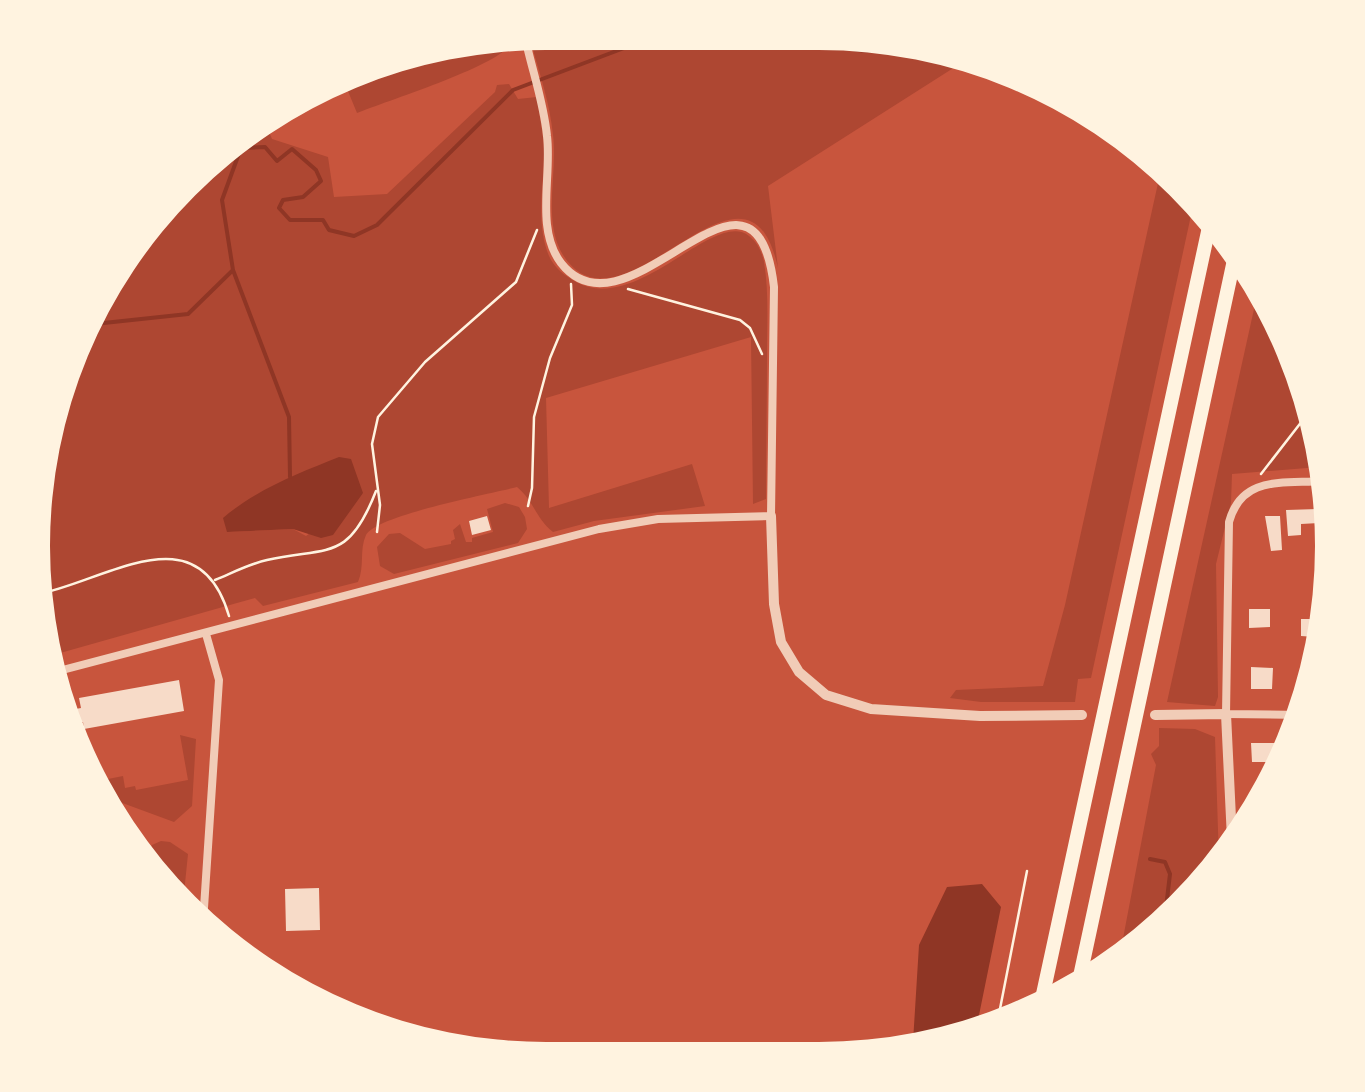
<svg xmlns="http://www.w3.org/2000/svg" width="1365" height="1092" font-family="Quicksand,sans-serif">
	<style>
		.green { fill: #ae4732; fill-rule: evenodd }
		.water { fill: #8f3625 }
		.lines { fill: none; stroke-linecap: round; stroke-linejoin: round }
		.stream { stroke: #8f3625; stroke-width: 4 }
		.building { fill: #f7dbc8 }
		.path { stroke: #fff3e0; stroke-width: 2.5 }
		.minor { stroke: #f1ccb7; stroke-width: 8 }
		.tertiary { stroke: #f1ccb7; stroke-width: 10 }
		.motorway { stroke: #fff3e0; stroke-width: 14 }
	</style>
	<rect width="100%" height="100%" fill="#c8553d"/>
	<path class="green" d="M 853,34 L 966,60 L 768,186 L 778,268 C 747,125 622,348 563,255 C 542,221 558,173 553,135 C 550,104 540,75 532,46 Z
		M 508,46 C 497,66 384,102 357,113 L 343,79 L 414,50 Z
		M 509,84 L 518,99 L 537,97 C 539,117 545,138 544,158 C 543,191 536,224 549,256 C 555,269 564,275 576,282 C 637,316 714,208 749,236 C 757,242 762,252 764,262 C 769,291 767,324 767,353 C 767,402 766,450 766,499 L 753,504 L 751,337 L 546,398 L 549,508 L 692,464 L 705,506 L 594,521 L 553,532 C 536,519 534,501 517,487 C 490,494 377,515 366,535 C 359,550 365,566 358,582 L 263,606 L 255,598 L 237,603 L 46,657 L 42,647 L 34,513 L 60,381 L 102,289 L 183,183 L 264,120 L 272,139 L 328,157 L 334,197 L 387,194 L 495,92 L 497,85 ZM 363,493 L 306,536 L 293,529 L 227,532 Z
		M 1162,165 L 1193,206 L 1091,678 L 1078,679 L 1075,702 L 981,702 L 950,698 L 956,690 L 1043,686 L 1065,605 Z
		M 1258,291 L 1279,318 L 1319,467 L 1232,474 L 1231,503 L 1216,564 L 1218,697 L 1215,706 L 1167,702 Z
		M 505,503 L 519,507 L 525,517 L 527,529 L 518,543 L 394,574 L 380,566 L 377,547 L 389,534 L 400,533 L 425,549 L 451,544 L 451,541 L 455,539 L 453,530 L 460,524 L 466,542 L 472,542 L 472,538 L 493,532 L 487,509 Z
		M 1159,728 L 1195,729 L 1215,737 L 1219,861 L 1205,884 L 1121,949 L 1156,765 L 1151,754 L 1159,746 Z
		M 180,735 L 196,739 L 192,806 L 174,822 L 98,794 L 82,764 L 88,763 L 91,776 L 101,774 L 103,780 L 123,776 L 125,788 L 135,786 L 136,790 L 188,780 Z
		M 161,841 L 170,842 L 188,854 L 183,903 L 143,863 L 152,845 Z"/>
	<path class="water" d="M 339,457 L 351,459 L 363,493 L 333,535 L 321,538 L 293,529 L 227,532 L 223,518 C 257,489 299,473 339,457 Z
		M 982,884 L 1001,907 L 977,1025 L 913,1042 L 919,945 L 947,887 Z"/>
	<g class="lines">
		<path class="stream" d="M 823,35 C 843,52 872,55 896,44
			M 85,325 L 188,314 L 233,270
			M 290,477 L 289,417 L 233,270 L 222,200 L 241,148 L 265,147 L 277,161 L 292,149 L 316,170 L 321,181 L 303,197 L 283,200 L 279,208 L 290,220 L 323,220 L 329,230 L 354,236 L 377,225 L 513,90 L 640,42
			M 1150,859 L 1165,862 L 1170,874 L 1165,916"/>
	</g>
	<path class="building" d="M 1318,509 L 1319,523 L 1301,524 L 1301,535 L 1288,536 L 1286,510 Z
		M 487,516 L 491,530 L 472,535 L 469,521 Z
		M 1265,516 L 1280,516 L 1282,550 L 1271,551 Z
		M 1249,609 L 1270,609 L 1270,627 L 1249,628 Z
		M 1301,619 L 1315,619 L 1315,637 L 1301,636 Z
		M 1251,667 L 1273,668 L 1272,689 L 1251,689 Z
		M 179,680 L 184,711 L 84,729 L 83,722 L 69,724 L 65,711 L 81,708 L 79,698 Z
		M 1251,743 L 1277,743 L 1276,762 L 1252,762 Z
		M 319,888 L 320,930 L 286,931 L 285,889 Z"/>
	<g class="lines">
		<path class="path" d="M 628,289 L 740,320 L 750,328 L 762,354
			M 1261,474 L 1306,416
			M 528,506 L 532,488 L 534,417 L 550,358 L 572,305 L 571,284
			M 377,532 L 380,505 L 372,444 L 378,417 L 425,362 L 516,282 L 537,230
			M 215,580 C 232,573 249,564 267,560 C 328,546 348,563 376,491
			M 39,594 C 109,579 199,512 229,616
			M 998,1019 L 1027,871"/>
		<path class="minor" d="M 51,673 L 599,529 L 658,519 L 771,516 L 774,287 C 755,122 628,349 561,263 C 535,229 552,176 547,136 C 544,105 534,76 527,46
			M 1303,715 L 1226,714 L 1229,522 C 1242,475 1283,484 1323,481
			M 203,923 L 219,680 L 206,634"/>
		<path class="tertiary" d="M 771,516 L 774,604 L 781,642 L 799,672 L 826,695 L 871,709 L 980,716 L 1082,715
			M 1155,715 L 1226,714 L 1232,839"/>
		<path class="motorway" d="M 1079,981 L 1234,260
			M 1040,1008 L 1209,227"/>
	</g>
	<path d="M0 0H1365V1092H0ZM546 50H819A496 496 0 0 1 1315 546V546A496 496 0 0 1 819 1042H546A496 496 0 0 1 50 546V546A496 496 0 0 1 546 50Z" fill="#fff3e0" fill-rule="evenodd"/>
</svg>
